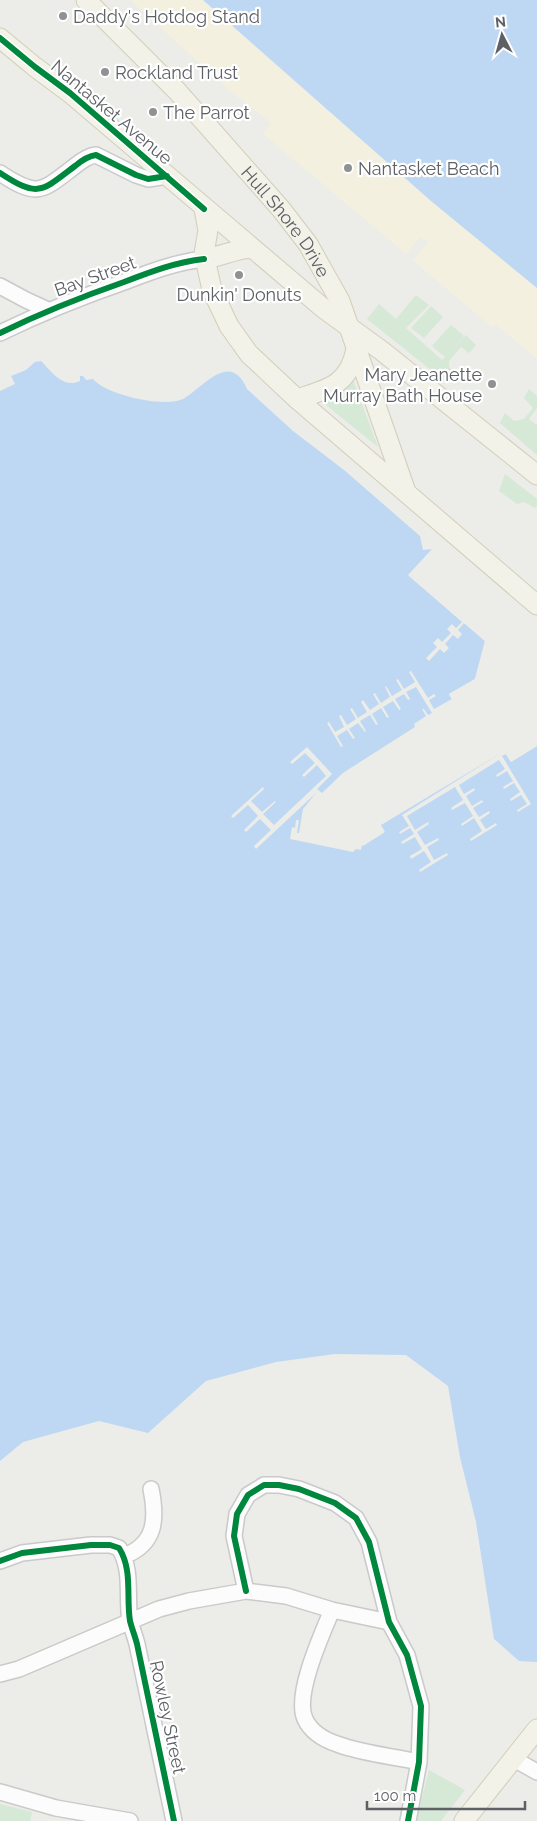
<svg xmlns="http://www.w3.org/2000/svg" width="537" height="1821" font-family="Raleway,sans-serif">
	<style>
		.green { fill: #d6e8d6 }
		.sand { fill: #f3f0df }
		.water { fill: #bed8f4 }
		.pier { fill: #ecece8 }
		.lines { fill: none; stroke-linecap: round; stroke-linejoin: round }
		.minor-casing { stroke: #c9cac9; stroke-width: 18 }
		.major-casing { stroke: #d2ceb8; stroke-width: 21 }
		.minor { stroke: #fcfcfc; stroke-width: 15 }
		.major { stroke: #f2f2e9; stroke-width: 19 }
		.cycleway-casing { stroke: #fff; stroke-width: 9 }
		.cycleway { stroke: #00873e; stroke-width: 6 }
		.poi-dot { fill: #8f9193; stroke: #fff; stroke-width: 2 }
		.labels { text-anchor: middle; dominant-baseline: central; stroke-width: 4.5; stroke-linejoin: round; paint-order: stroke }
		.poi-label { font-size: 18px; fill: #5d6065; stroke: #fff; text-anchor: start }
		.street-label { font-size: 18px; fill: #5d6065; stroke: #fff }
	</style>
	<rect width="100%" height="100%" fill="#ecece8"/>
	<path class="green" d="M 416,295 L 429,305 L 406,328 L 442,360 L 445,357 L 432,346 L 451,325 L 464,336 L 450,351 L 466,335 L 476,345 L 469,353 L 461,347 L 449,361 L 449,367 L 460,376 L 455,381 L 446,382 L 367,319 L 379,304 L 396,319 Z
		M 431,306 L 443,317 L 424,338 L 411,328 Z
		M 353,380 L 378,447 L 321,401 Z
		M 529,389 L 537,396 L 537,408 L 529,419 L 537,425 L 537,455 L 500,423 L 505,413 L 514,421 L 524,419 L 533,408 L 524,398 Z
		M 505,474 L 537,499 L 537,506 L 535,508 L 524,502 L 517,504 L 499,491 Z
		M 429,1770 L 465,1790 L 441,1821 L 416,1821 Z
		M 0,1804 L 32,1812 L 30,1821 L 0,1821 Z"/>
	<path class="sand" d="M 130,0 L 203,0 L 431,201 L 537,288 L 537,359 L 495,324 L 492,327 L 413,261 L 428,242 L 420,237 L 406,254 L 263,134 L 271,123 L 231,92 Z"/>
	<path class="water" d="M 203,0 L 537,0 L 537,288 L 431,201 Z
		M 41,361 C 51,371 63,389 80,381 L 80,376 L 83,376 L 86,380 L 93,379 C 106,395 164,408 183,399 C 202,389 230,349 247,389 L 293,431 L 344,470 L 420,536 L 423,550 L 432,549 L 409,576 L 485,641 L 475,679 L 449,694 L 454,703 L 343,773 L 314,804 L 310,826 L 362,836 L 504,751 L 511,762 L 537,746 L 537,1662 L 519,1661 L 494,1639 L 476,1522 L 460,1457 L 448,1386 L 406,1355 L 335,1354 L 276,1362 L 206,1381 L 148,1433 L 99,1421 L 23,1442 L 0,1461 L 0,391 L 15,384 L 11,376 L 26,370 L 35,362 Z"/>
	<path class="pier" d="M 434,547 L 434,551 L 412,575 L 487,639 L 477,680 L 452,695 L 456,702 L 456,705 L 344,775 L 316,806 L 312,824 L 362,834 L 503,748 L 506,749 L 512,759 L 537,744 L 537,746 L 511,762 L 506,754 L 502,756 L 531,804 L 518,812 L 517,810 L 527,804 L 521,795 L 511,801 L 510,799 L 520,792 L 514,783 L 504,789 L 503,787 L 513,781 L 507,771 L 497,777 L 496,775 L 505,769 L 499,760 L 459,785 L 464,794 L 474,788 L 475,790 L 466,796 L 472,806 L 482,800 L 483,802 L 473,808 L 479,817 L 489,811 L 490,813 L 480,820 L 486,829 L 496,823 L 497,825 L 471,841 L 470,839 L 482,831 L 474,818 L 462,826 L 461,824 L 473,816 L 465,803 L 452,810 L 451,808 L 463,800 L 455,787 L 407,816 L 415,830 L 428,822 L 429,824 L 417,832 L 425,845 L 438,838 L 439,840 L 427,847 L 434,860 L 447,853 L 448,855 L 420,872 L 419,870 L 431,862 L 424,851 L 411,859 L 410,856 L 422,849 L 415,837 L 402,844 L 401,842 L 414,834 L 410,828 L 400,834 L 399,832 L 409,826 L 402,815 L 504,751 L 381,825 L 385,832 L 363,846 L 362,845 L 361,850 L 356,849 L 353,852 L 290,839 L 292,827 L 295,828 L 296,820 L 299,820 L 297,833 L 299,833 L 303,809 L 316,793 L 256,849 L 254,846 L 271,830 L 260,819 L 246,832 L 244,830 L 258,816 L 248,805 L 233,818 L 231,816 L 263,787 L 264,789 L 251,801 L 262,812 L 275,801 L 276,802 L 263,814 L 274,825 L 326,776 L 317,765 L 304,777 L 302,775 L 315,763 L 305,753 L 292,764 L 290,762 L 307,747 L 332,774 L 317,789 L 322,793 L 343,773 L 415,727 L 414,724 L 426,716 L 422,709 L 424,709 L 428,715 L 432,713 L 416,687 L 406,692 L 410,699 L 408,700 L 404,694 L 395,699 L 401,709 L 399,710 L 393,701 L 383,707 L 389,717 L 387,718 L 381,708 L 372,714 L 378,724 L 376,725 L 370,715 L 360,721 L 366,731 L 365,732 L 358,723 L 349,729 L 355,738 L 353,739 L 347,730 L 337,736 L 343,746 L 341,747 L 327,723 L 329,722 L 335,732 L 344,727 L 339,716 L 341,715 L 347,725 L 356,719 L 350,709 L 352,708 L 358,718 L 367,712 L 361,702 L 363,700 L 370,710 L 379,704 L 373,694 L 375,693 L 381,703 L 390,697 L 385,687 L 386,686 L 392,696 L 402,690 L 396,680 L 398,679 L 404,689 L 415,682 L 409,672 L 411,671 L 428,698 L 434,694 L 436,696 L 429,700 L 434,709 L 452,699 L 449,694 L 475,679 L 485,641 L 464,623 L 458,630 L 462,634 L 458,639 L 453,635 L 445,644 L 449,648 L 444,653 L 440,649 L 429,661 L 426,658 L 437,647 L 433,643 L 438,638 L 442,642 L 451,633 L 447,629 L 452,624 L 456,628 L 462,622 L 408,575 Z"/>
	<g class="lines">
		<defs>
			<path id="minor" d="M 0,173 C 38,198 41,192 75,166 C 81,161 88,156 96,155 L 136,175 L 148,179 L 167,176
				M 0,286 L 26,300 L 48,310
				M 0,333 C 41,313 81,297 124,282 C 150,272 176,262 204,259
				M 124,1556 C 156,1544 157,1519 151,1489
				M 0,1561 L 22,1553 L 91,1545 L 110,1545 L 119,1548 C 133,1570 126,1597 130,1621 C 132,1629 135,1636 137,1644 L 174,1821
				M 246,1591 L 234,1536 L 237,1514 L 248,1495 L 264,1485 L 279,1485 L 299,1489 L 335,1503 L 356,1518 L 369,1542 L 389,1622 L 407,1655 L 421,1706 L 419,1762 L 408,1821
				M 332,1610 C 322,1634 294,1695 305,1719 C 311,1732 325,1740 337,1744 C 364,1754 392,1756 419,1762
				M 0,1674 L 19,1669 L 159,1609 L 189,1601 L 246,1591 L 286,1596 L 332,1610 L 389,1622
				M 514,1759 L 537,1772
				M 0,1792 L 56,1808 L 130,1821"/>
			<g id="major">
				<path id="s1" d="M 86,0 L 177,91 L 281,209 L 308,244 L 340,301 L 406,492"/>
				<path d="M 0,38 L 35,67 L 70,93 L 323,308 L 382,351 L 537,475"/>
				<path d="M 204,209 L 208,230 L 204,254 L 212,290 L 229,326 L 249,354 L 297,399 L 537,605"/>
				<path d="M 204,259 C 220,257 235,249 251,248"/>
				<path d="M 297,399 C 328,389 349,385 356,349"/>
				<path d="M 464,1821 L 537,1729"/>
			</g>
		</defs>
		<use href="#minor" class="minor-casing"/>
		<use href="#major" class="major-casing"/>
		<use href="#minor" class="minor"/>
		<use href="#major" class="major"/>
		<defs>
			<path id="cycleway" d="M 0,38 L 35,67 L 70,93 L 204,209
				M 0,173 C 38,198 41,192 75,166 C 81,161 88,156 96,155 L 136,175 L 148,179 L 167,176
				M 0,333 C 41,313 81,297 124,282 C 150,272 176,262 204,259
				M 0,1561 L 22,1553 L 91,1545 L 110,1545 L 119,1548 C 133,1570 126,1597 130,1621 C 132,1629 135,1636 137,1644 L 174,1821
				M 246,1591 L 234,1536 L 237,1514 L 248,1495 L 264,1485 L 279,1485 L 299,1489 L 335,1503 L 356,1518 L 369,1542 L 389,1622 L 407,1655 L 421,1706 L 419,1762 L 408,1821"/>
		</defs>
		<use href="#cycleway" class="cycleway-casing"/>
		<use href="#cycleway" class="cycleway"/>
	</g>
	<g class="poi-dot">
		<circle cx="63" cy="16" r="5"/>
		<circle cx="105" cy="72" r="5"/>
		<circle cx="153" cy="112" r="5"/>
		<circle cx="348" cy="168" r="5"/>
		<circle cx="239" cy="275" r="5"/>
		<circle cx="492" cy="384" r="5"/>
	</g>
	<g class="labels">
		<g class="poi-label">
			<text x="73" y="16">Daddy's Hotdog Stand</text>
			<text x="115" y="72">Rockland Trust</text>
			<text x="163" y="112">The Parrot</text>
			<text x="358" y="168">Nantasket Beach</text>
			<text x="239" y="294" text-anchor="middle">Dunkin' Donuts</text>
			<text x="482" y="374" text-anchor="end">Mary Jeanette<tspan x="482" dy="21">Murray Bath House</tspan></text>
		</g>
		<g class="street-label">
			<text transform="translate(112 112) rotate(40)">Nantasket Avenue</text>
			<text stroke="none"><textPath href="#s1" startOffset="299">Hull Shore Drive</textPath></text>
			<text transform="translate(95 276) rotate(-20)">Bay Street</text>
			<text transform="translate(168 1717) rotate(78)">Rowley Street</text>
		</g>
	</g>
	<g transform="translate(502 35) rotate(354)" stroke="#ffffff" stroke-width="4" paint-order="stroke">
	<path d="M0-4L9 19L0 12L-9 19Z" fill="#5d6065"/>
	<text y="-8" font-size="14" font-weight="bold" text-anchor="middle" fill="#5d6065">N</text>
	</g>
	<path d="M367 1801v8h158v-8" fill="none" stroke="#5d6065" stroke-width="2.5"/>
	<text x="374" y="1801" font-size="15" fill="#5d6065" stroke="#ffffff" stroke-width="4" paint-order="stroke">100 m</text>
</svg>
